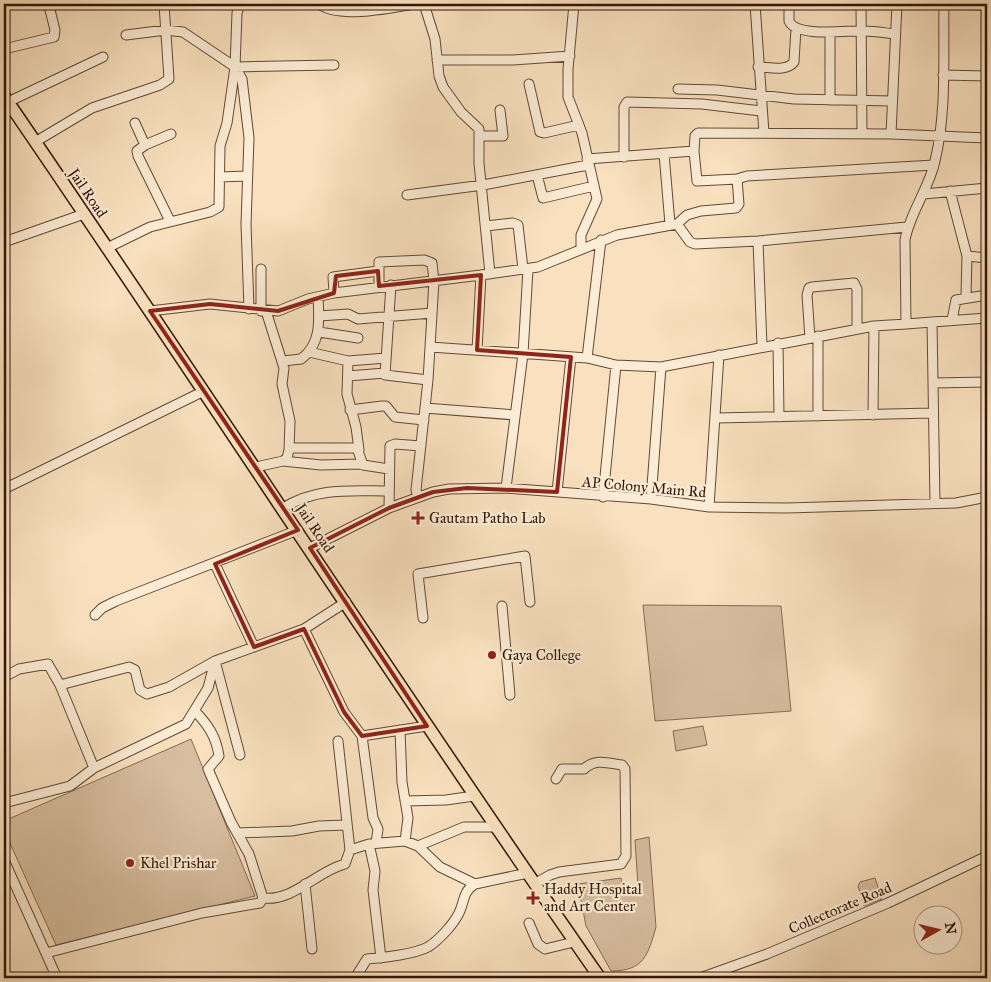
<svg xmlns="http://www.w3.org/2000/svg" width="991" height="982" font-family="'IM FELL Great Primer',serif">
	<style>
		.green { fill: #d7bea0; stroke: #856a54 }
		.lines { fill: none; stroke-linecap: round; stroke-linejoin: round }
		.minor-casing { stroke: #644835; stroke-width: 11 }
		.major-casing { stroke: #331507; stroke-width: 14 }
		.minor { stroke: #fbecd5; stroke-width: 9 }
		.major { stroke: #f9e1bf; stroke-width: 11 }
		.marked { fill: none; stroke: #8f2418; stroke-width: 4; stroke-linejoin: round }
		.poi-dot { fill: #8f2418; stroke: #fbecd5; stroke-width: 2 }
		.labels { text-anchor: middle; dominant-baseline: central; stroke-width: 4.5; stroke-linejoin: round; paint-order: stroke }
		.street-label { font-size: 15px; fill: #331507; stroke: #fbecd5 }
		.poi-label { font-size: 15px; fill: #331507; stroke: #fbecd5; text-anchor: start }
	</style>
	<rect width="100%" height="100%" fill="#f9e1bf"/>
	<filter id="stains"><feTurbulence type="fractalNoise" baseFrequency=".004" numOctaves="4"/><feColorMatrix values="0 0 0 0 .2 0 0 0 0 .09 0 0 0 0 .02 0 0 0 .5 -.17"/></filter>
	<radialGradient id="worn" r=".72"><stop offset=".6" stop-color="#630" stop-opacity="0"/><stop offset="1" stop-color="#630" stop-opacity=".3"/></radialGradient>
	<path class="green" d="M 643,605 L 781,606 L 791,711 L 655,721 Z
		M 703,726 L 707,745 L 676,751 L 673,731 Z
		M 191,739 L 255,896 L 56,945 L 4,830 L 4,821 Z
		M 649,837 L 656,927 C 648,955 644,971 611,971 L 586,926 L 578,884 L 621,878 L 623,890 L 638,887 L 635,840 Z
		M 875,878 L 882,899 L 864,906 L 858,886 L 860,882 Z"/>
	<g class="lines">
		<defs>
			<path id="minor" d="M 319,4 C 338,19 391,8 414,4
				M 424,4 L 435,39 L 439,76 L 443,87 L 461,112 L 479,129 L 479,163 L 490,274
				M 574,4 L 568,69 L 568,97 L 582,133 L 597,199 L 581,235 L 581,249
				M 755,4 L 764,133
				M 789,4 L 789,21 C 796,38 849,30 864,31 C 875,31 885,33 895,34
				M 861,4 L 862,134
				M 934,4 L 987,5
				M 126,35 L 166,30 L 183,32 L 235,67 L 242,79 L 249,138 L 246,224 L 249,309
				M 4,49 L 54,37 L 55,30 L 49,6
				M 437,60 L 513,60 L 570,56
				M 235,67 L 334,65
				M 758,67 C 769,67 786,72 794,62 L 796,28
				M 943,75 L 987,76
				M 529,84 L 540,132 L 544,133 L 579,125
				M 678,89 L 717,90 L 794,99 L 892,101
				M 830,100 L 830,33
				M 8,102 L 103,57
				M 135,123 L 145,145
				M 891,134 L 897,4
				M 479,136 L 503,136 L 500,110
				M 35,142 L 92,108 L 160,85 L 169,79 L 164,4
				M 694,151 L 695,136 L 698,133 L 891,134 L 987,138
				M 664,154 L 670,224
				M 624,157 L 624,107 L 627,102 L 702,104 L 761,111
				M 587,159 L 694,151 L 697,181 L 737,179
				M 537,175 L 543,198 L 594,186
				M 220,177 L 247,176
				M 950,191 L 967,256 L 966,296
				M 924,194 L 987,188
				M 407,195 L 483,185 L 588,165
				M 170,221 L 138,156 L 137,151 L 145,145 L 171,134
				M 677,224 L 690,242 L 695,244 L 758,241 L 907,227
				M 486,226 L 513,223 L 518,225 L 523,269
				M 758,241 L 762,346
				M 4,242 L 84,214
				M 107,248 L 150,227 L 210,212 L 219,207 L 220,146 L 227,123 L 235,67 L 237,13 L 240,4
				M 967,256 L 987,258
				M 391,285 L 385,375 L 428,380
				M 379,286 L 379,262 L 424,260 L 432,263 L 434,281 L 428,380 L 416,490 L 418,497
				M 334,293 L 333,277 L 378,271
				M 150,311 L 210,304 L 278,311 L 308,299 L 334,293 L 481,275
				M 261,311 L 261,269
				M 319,316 L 348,314 L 358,319 L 432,313
				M 952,320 L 956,300 L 987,295
				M 932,322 L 987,318
				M 319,332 L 358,338
				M 810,338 L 807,295 L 809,288 L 812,287 L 854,283 L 857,289 L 857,328
				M 778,343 L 779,417
				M 430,347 L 546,355 L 587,358 L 616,365 L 661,367 L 874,326
				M 477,350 L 481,275 L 538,267 L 617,235 L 677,224 L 687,215 L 701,211 L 736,208 L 739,204 L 737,179 L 747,176 L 934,165
				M 309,352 L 348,361 L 347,394 L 356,427 L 359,450
				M 587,358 L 601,240
				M 283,361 L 301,359 C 322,344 319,319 318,297
				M 348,361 L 386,358
				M 348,376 L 385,373
				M 933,383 L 987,382
				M 425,408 L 515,415
				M 350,410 L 382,406 L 386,406 L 395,417 L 424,420
				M 873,415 L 874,326 L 906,324
				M 818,416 L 818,336
				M 716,418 L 932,413
				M 289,448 L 357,448 L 363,465 L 389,469
				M 283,461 L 321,465 L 361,464
				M 256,467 L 283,461 L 287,458 L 289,450 L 290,421 L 282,384 L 284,368 L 266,311
				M 506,488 L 523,354 L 528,269
				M 4,489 L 204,391
				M 557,492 L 571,357
				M 603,497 L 616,365
				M 651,499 L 661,367
				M 935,503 L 932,322 L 906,324 L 905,240 C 910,212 929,189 935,161 C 947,111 943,55 944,4
				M 709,507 L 719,355
				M 283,508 C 317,487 350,491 388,491
				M 389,508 L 390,446 L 395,444 L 421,446
				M 310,548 L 389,508 L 433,492 L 449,489 L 506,488 L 651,499 L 709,507 L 787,508 L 956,503 L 987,497
				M 215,564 L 254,647
				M 502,606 L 510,695
				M 95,615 L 102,608 L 116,601 L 298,530
				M 423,618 L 418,574 L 525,556 L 530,602
				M 304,629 L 344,712 L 362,736 L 373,818 L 378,829 L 376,843
				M 4,677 L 19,669 L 48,664 L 60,685 L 94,768
				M 60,685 L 129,667 L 135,670 L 140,690 L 147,694 L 169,687 L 215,661 L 240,755
				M 195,711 C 208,725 216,736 219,756 L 208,769 L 231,822 L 249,854 L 263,898
				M 400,730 L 402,782 L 408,818 L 405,841
				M 362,736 L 427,726
				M 338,741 L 350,850
				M 405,801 L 446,800 L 474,796
				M 4,803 L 70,786 L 94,768 L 186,724 L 208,688 L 215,661 L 304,629 L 346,602
				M 237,833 L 292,831 L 319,826 L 346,825
				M 369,844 L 375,871 L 373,890 L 381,958
				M 418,846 L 464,827 L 495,827
				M 4,860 L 57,978
				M 305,884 L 312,949
				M 534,884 L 550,875 L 559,872 L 621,864 L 626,856 L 625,769 L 622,765 C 608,763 595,758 584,769 L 562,769 L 556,779
				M 529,923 L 538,944 L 545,949 L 574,942
				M 46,953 L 202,913 L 260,903 L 263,898 C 293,902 317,871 345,864 L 350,850 L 369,844 L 405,841 L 418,846 L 440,867 L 475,884
				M 355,978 L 367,959 C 382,958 415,954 428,947 C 439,940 453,925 459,913 C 465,901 462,892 475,884 L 528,873
				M 700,978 L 767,954 L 888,903 L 987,856"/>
			<path id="major" d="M 4,96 C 205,389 397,687 600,978"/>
		</defs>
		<use href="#minor" class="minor-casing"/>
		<use href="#major" class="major-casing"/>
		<use href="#minor" class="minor"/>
		<use href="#major" class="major"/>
	</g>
	<path class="marked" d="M 378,271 L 379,286 L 481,275 L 477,350 L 571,357 L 557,492 L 467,488 L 433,492 L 389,508 L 310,548 L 427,726 L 362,736 L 344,712 L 304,629 L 254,647 L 215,564 L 298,530 L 150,311 L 210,304 L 278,311 L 334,293 L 336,276 Z"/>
	<g class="poi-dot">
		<path d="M415.5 510.5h5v5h5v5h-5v5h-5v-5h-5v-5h5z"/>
		<circle cx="492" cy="655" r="5"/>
		<circle cx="130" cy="863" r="5"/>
		<path d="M530.5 890.5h5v5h5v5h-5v5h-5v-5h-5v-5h5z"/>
	</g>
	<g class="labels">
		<g class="street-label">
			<text transform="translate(88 193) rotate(56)">Jail Road</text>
			<text transform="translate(644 487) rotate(5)">AP Colony Main Rd</text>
			<text transform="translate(315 528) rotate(56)">Jail Road</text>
			<text transform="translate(840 908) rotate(-23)">Collectorate Road</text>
		</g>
		<g class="poi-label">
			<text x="429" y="518">Gautam Patho Lab</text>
			<text x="502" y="655">Gaya College</text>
			<text x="140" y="863">Khel Prishar</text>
			<text x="544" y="889">Haddy Hospital<tspan x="544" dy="17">and Art Center</tspan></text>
		</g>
	</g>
	<rect width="991" height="982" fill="none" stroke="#f9e1bf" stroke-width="20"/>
	<rect x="5" y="5" width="981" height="972" fill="none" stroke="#331507" stroke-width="2.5"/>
	<rect x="10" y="10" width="971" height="962" fill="none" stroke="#331507"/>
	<g transform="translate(938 930) rotate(82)"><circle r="24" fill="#fbecd5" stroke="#ab9683"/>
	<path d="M0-4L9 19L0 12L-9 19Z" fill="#8f2418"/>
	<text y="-8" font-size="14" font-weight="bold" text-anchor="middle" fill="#331507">N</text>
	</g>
	<rect width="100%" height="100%" filter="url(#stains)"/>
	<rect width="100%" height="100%" fill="url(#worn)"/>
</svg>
